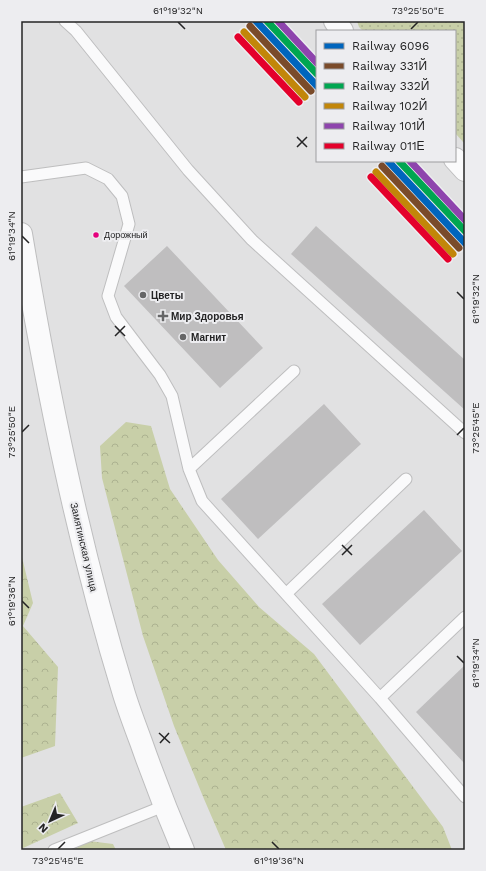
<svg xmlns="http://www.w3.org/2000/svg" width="486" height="871" font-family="'Work Sans',sans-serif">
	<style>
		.grass { fill: url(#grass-dots) }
		.forest { fill: url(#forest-crowns) }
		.building { fill: #bfbebf }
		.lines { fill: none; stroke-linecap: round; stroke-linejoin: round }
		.service-casing { stroke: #bebebf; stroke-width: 13 }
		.minor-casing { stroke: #bebebf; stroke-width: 24 }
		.tertiary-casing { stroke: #bebebf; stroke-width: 24 }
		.service { stroke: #fafafb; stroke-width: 11 }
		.minor { stroke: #fafafb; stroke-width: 22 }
		.tertiary { stroke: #fafafb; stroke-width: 22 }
		.rail-1-casing { stroke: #ededf0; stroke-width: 10 }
		.rail-2-casing { stroke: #ededf0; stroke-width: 10 }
		.rail-3-casing { stroke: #ededf0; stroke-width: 10 }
		.rail-4-casing { stroke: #ededf0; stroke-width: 10 }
		.rail-5-casing { stroke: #ededf0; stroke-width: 10 }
		.rail-6-casing { stroke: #ededf0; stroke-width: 10 }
		.rail-1 { stroke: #0065bd; stroke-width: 7 }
		.rail-2 { stroke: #7a4b2a; stroke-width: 7 }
		.rail-3 { stroke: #00a651; stroke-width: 7 }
		.rail-4 { stroke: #c28609; stroke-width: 7 }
		.rail-5 { stroke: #8e44ad; stroke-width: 7 }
		.rail-6 { stroke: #e4002b; stroke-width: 7 }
		.ticks { fill: none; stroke: #242425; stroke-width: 1.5 }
		.bus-dot { fill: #e5007d; stroke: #ededf0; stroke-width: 1.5 }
		.poi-dot { fill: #666667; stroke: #ededf0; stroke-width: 1.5 }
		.labels { text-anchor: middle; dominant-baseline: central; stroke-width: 4; stroke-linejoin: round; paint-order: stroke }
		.bus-label { font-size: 9px; fill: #242425; stroke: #ededf0; text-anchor: start }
		.poi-label { font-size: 10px; font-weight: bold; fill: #242425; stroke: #ededf0; text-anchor: start }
		.street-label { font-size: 10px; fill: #242425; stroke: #ededf0 }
		.neatline { fill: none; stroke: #242425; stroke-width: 1.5 }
		.ticks-label { font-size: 10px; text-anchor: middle; fill: #242425 }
	</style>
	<defs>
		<pattern id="grass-dots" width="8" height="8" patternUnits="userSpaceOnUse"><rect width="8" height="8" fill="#c8cfa8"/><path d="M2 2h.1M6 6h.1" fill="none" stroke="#acb290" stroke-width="1.8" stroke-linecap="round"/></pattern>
		<pattern id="forest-crowns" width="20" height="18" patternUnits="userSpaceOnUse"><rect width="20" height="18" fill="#c8cfa8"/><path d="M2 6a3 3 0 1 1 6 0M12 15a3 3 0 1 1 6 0" fill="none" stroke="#acb290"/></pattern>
	</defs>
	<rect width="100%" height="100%" fill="#e1e1e2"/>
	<path class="grass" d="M 357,21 L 465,21 L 465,144 L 455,133 L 455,31 L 363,31 L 359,27 Z"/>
	<path class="forest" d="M 126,422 L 151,426 L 170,489 L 218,560 L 259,607 L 314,654 L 443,827 L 452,850 L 226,850 L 204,799 L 174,726 L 143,636 L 102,478 L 100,446 Z
		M 21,553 L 33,603 L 23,626 L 58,667 L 55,746 L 21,758 Z
		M 60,793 L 78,823 L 21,849 L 21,807 Z
		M 89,841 L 113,844 L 116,850 L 73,850 Z"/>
	<path class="building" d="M 316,226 L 465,360 L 465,410 L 291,254 Z
		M 167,246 L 263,348 L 220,388 L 124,286 Z
		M 324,404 L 361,444 L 258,539 L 221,499 Z
		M 424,510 L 462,551 L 360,645 L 322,604 Z
		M 465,665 L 465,764 L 416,712 Z"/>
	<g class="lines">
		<defs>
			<path id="service" d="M 65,21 L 76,31 L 188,170 L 252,240 L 465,433
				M 21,177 L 86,168 L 108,179 L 122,196 L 129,224 L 108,296 L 116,317 L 160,375 L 172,396 L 189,469 L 202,501 L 380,698 L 465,797
				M 189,469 L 294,371
				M 287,593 L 406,479
				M 380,698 L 465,617
				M 54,850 L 164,806"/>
			<path id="minor" d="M 335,21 L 342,31
				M 455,159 L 465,170"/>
			<path id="tertiary" d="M 21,234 C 47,389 78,544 124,694 C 129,710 135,726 141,742 C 154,779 168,815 183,850"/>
		</defs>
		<use href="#service" class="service-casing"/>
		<use href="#minor" class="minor-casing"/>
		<use href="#tertiary" class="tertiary-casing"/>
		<use href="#service" class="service"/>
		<use href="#minor" class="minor"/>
		<use href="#tertiary" class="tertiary"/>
		<defs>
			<path id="rail-1" d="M 256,21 L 317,86
				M 388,161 L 465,243"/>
			<path id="rail-2" d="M 250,26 L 311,91
				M 382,166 L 459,248"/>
			<path id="rail-3" d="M 267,21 L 317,74
				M 399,161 L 465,231"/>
			<path id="rail-4" d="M 244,32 L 305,97
				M 376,172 L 453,254"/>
			<path id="rail-5" d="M 278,21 L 317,63
				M 410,161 L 465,220"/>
			<path id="rail-6" d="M 238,37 L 299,102
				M 371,177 L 448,259"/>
		</defs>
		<use href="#rail-1" class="rail-1-casing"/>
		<use href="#rail-2" class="rail-2-casing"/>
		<use href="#rail-3" class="rail-3-casing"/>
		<use href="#rail-4" class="rail-4-casing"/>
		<use href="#rail-5" class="rail-5-casing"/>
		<use href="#rail-6" class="rail-6-casing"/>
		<use href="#rail-1" class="rail-1"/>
		<use href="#rail-2" class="rail-2"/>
		<use href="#rail-3" class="rail-3"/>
		<use href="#rail-4" class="rail-4"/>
		<use href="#rail-5" class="rail-5"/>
		<use href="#rail-6" class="rail-6"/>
	</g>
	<path class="ticks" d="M 178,22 L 185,29M 411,29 L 418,22M 297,137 L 307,147M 297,147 L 307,137M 22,236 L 29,243M 457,292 L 464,299M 115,326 L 125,336M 115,336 L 125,326M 22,432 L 29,425M 457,435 L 464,428M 342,545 L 352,555M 342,555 L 352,545M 22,601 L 29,608M 457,656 L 464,663M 159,733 L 170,743M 160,743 L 169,733M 272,842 L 279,849M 58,849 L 65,842"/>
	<circle class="bus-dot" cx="96" cy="235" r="3.5"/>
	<g class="poi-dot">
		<circle cx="143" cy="295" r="4"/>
		<path d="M161 310h4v4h4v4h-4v4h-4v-4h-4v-4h4z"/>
		<circle cx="183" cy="337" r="4"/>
	</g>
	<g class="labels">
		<g class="bus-label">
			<text x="104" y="235">Дорожный</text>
		</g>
		<g class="poi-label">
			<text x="151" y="295">Цветы</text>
			<text x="171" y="316">Мир Здоровья</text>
			<text x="191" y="337">Магнит</text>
		</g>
		<g class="street-label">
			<text transform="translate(84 547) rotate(77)">Замятинская улица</text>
		</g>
	</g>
	<rect width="486" height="871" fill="none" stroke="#ededf0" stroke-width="44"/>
	<rect x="316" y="30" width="140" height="132" fill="#ededf0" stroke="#9d9d9f"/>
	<rect x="324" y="43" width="20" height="6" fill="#0065bd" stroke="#9d9d9f"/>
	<text x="352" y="50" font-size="12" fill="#242425">Railway 6096</text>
	<rect x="324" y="63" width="20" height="6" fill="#7a4b2a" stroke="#9d9d9f"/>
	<text x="352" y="70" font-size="12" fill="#242425">Railway 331Й</text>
	<rect x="324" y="83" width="20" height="6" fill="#00a651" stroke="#9d9d9f"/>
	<text x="352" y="90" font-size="12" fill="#242425">Railway 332Й</text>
	<rect x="324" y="103" width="20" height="6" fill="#c28609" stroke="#9d9d9f"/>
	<text x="352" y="110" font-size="12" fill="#242425">Railway 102Й</text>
	<rect x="324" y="123" width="20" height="6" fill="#8e44ad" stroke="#9d9d9f"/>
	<text x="352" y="130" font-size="12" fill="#242425">Railway 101Й</text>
	<rect x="324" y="143" width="20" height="6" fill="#e4002b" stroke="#9d9d9f"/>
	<text x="352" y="150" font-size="12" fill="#242425">Railway 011Е</text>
	<g transform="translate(50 821) rotate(224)" stroke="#ededf0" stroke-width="3" paint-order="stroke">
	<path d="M0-3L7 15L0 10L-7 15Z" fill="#242425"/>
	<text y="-6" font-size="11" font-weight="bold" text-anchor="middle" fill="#242425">N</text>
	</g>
	<rect x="22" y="22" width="442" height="827" class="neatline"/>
	<g class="ticks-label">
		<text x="178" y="14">61°19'32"N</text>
		<text x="418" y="14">73°25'50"E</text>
		<text transform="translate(11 236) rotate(-90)" y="4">61°19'34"N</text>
		<text transform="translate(475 299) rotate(-90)" y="4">61°19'32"N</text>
		<text transform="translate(475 428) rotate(-90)" y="4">73°25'45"E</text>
		<text transform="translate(11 432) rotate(-90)" y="4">73°25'50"E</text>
		<text transform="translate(11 601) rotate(-90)" y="4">61°19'36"N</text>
		<text transform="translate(475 663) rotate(-90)" y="4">61°19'34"N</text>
		<text x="58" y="864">73°25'45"E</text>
		<text x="279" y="864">61°19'36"N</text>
	</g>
</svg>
